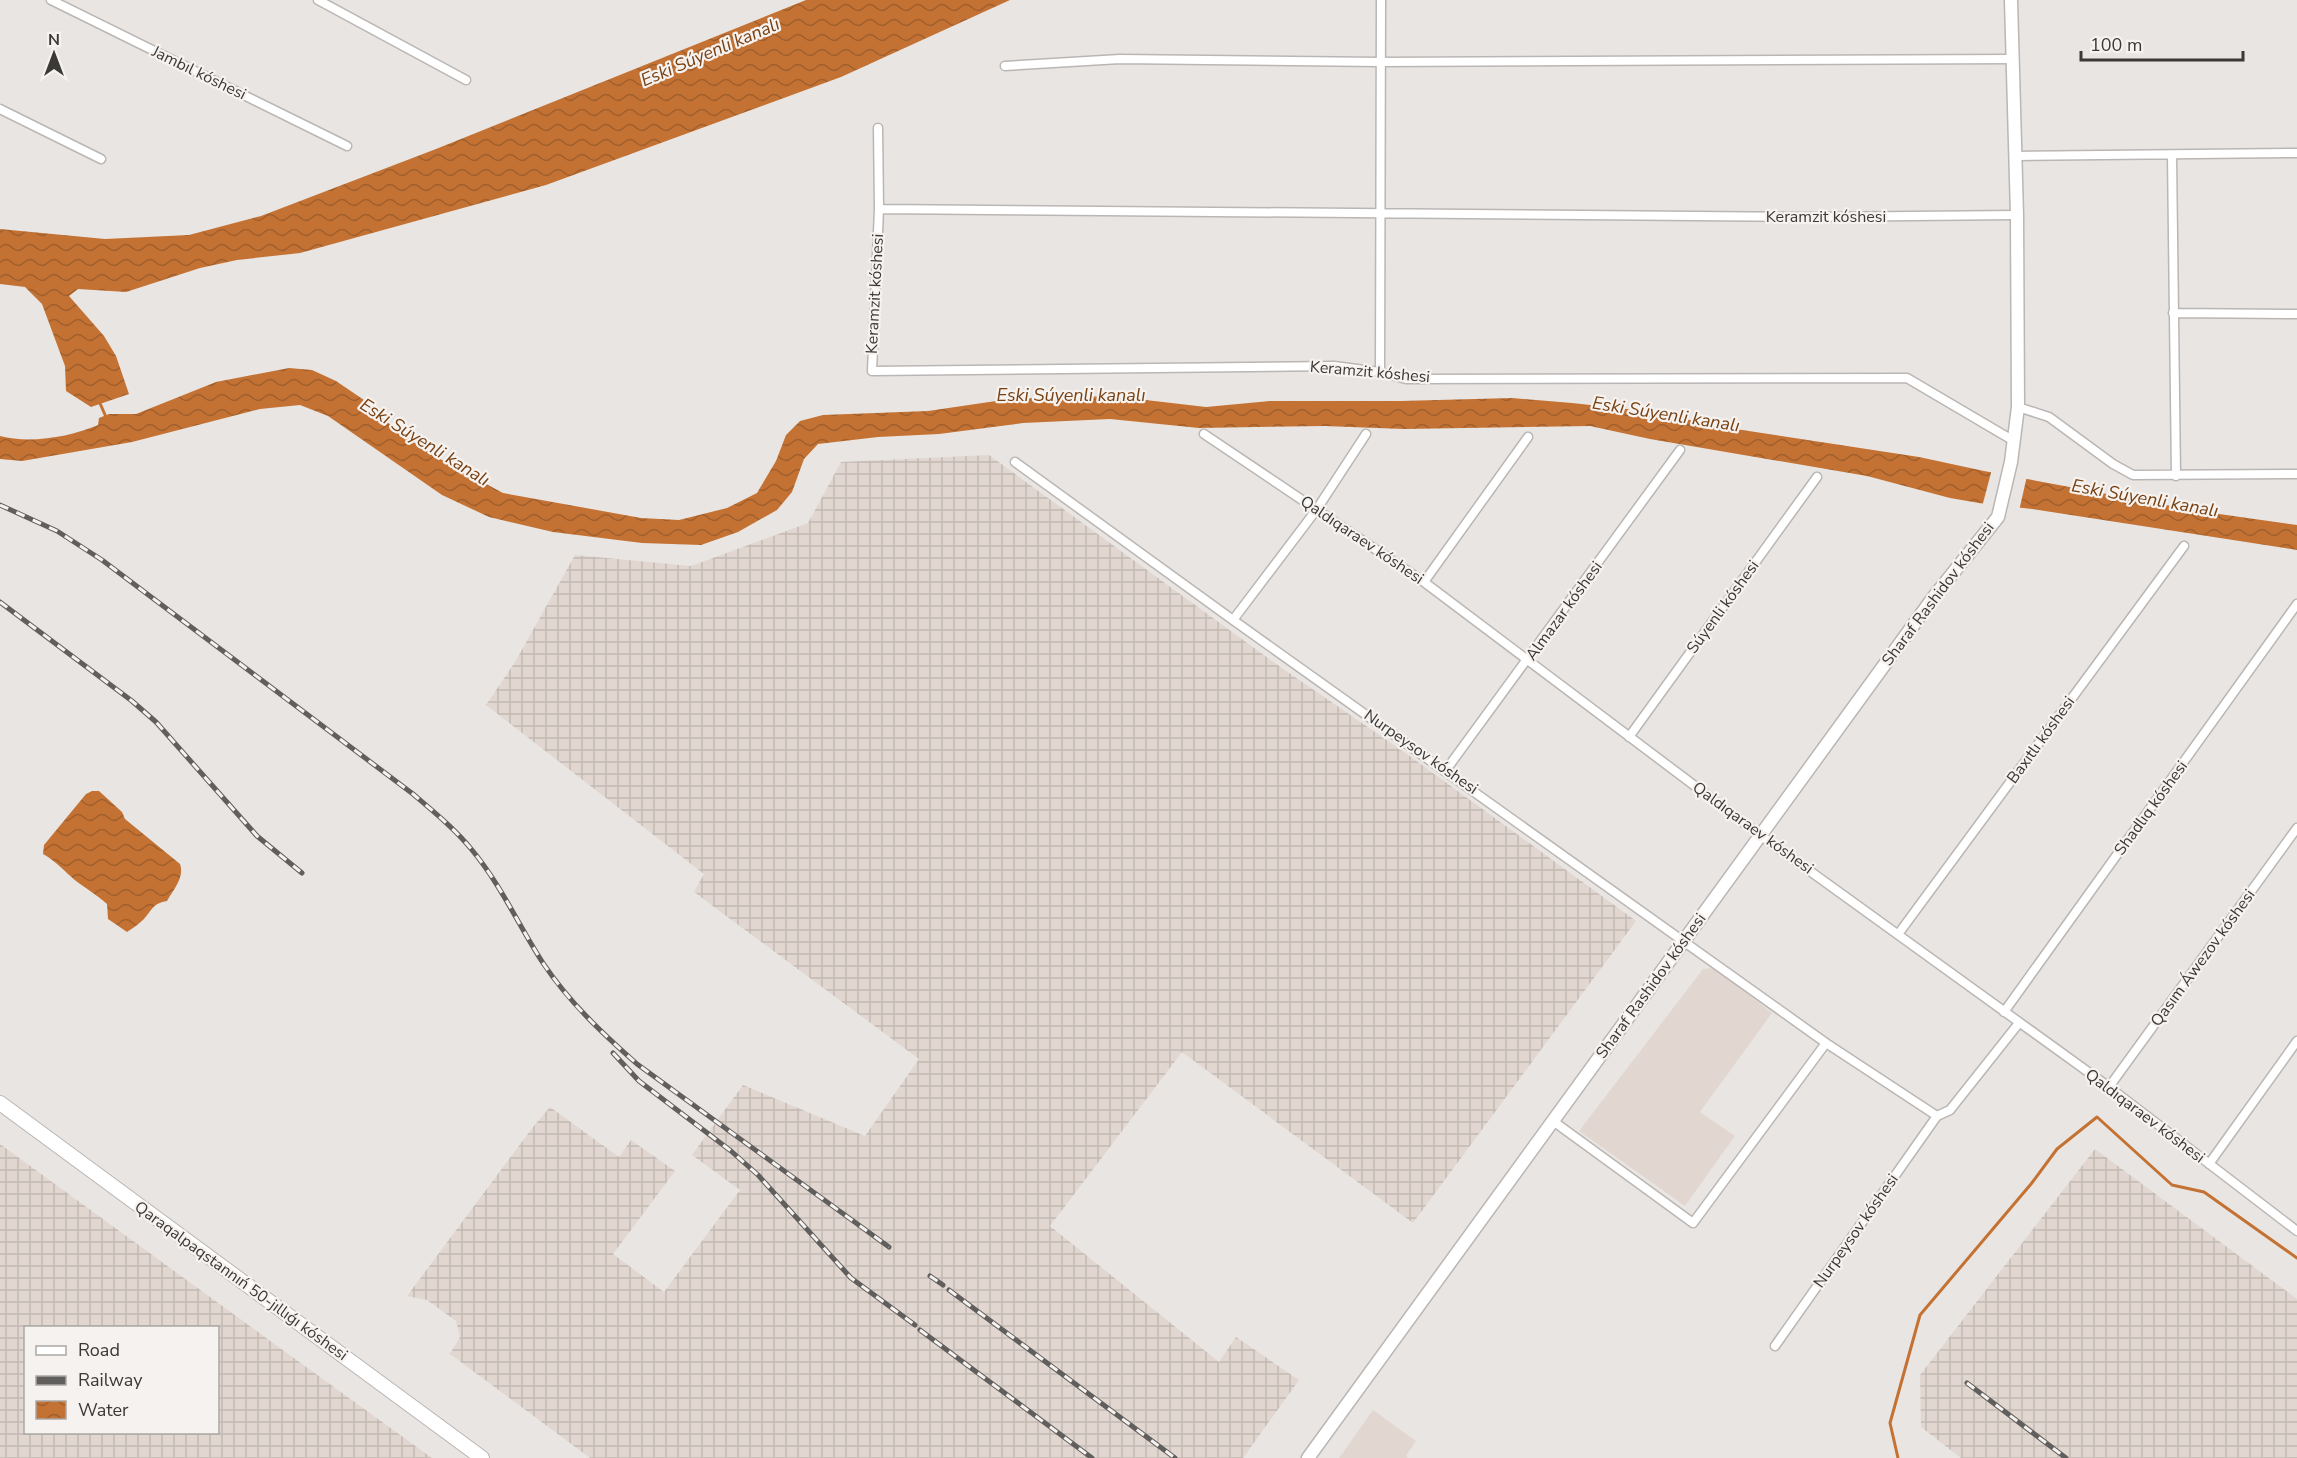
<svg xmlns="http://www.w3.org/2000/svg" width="2297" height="1458" font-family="'Nunito Sans',sans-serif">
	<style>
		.built { fill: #e2d7d0 }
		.industrial { fill: url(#industrial-grid); fill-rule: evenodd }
		.water { fill: url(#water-waves) }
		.pier { fill: #e9e5e2 }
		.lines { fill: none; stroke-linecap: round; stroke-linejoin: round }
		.stream { stroke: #c47233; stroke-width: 3 }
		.street-casing { stroke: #bab6b4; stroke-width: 11 }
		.secondary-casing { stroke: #bab6b4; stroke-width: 15 }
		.primary-casing { stroke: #bab6b4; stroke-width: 16 }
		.street { stroke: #fff; stroke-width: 8 }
		.secondary { stroke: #fff; stroke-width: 12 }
		.primary { stroke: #fff; stroke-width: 14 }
		.rail-casing { stroke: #615f5d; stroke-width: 5 }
		.rail { stroke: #f6f2ef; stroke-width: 3; stroke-dasharray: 9; stroke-linecap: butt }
		.labels { text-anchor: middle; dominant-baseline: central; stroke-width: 4.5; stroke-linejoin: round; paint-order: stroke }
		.street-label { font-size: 16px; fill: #3a3937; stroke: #f6f2ef }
		.water-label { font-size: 18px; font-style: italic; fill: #774012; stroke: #f6f2ef }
	</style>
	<defs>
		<pattern id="industrial-grid" width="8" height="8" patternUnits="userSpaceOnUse" patternTransform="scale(1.5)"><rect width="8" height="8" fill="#e2d7d0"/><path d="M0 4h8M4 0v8" fill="none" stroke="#c3b9b3"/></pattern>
		<pattern id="water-waves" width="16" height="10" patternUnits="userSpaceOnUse" patternTransform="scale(1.5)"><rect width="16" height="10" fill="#c47233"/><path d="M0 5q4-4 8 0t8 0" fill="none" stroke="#a05f2c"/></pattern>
	</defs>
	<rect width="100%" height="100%" fill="#e9e5e2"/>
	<path class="built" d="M 1714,968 L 1772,1013 L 1700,1112 L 1735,1136 L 1685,1206 L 1579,1131 L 1703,969 Z
		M 1373,1410 L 1416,1441 L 1406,1456 L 1408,1458 L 1339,1458 Z"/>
	<path class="industrial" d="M 989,455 L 1279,666 L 1407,754 L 1636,921 L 1413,1223 L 1182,1052 L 1050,1226 L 1219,1362 L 1236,1337 L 1299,1380 L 1243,1458 L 590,1458 L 450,1354 L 460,1337 L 456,1321 L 427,1300 L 407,1296 L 533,1127 L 550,1107 L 619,1157 L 631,1140 L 675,1171 L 613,1254 L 664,1292 L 740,1190 L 692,1155 L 743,1085 L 865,1136 L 919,1059 L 694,892 L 704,874 L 486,705 L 515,662 L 575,555 L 691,566 L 808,523 L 841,462 Z
		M 0,1144 L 291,1356 L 432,1458 L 0,1458 ZM 26,1328 L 218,1328 L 218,1432 L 26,1432 Z
		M 2095,1149 L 2297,1299 L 2297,1458 L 1961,1458 L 1921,1427 L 1920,1375 Z"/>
	<path class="water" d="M 806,0 L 1010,0 L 841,77 L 546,185 L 300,253 L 237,260 L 200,268 L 126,292 L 78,289 L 69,296 L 104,336 L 116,356 L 129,394 L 91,407 L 66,391 L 65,366 L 42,304 L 25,287 L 0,284 L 0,229 L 105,239 L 189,235 L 261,216 L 436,149 Z
		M 289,368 L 312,370 L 336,381 L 364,400 L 398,432 L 445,462 L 503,493 L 641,518 L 679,520 L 727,508 L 757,493 L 776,461 L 786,435 L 800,421 L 823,415 L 928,411 L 996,401 L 1070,395 L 1137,399 L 1206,407 L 1270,401 L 1401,401 L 1512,398 L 1572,403 L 1654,412 L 1716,426 L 1919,457 L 1984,471 L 2198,511 L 2297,525 L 2297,550 L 2032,509 L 1979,503 L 1950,498 L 1867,476 L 1650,439 L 1590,426 L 1404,429 L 1324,426 L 1199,428 L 1110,419 L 1023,423 L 939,434 L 878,437 L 818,444 L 804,459 L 792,492 L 777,510 L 738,532 L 701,545 L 642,543 L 553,532 L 489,517 L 442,495 L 328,416 L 300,405 L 260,409 L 132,442 L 22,461 L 0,459 L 0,436 C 30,444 70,437 98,425 L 99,418 L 109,414 L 136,414 L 216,382 Z
		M 92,791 L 99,791 L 122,812 L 125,819 L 180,864 C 185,877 173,890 167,901 C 153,903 152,910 144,919 C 139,924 133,928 127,932 L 108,919 L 107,904 C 97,895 87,889 76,881 C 65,872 56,861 43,854 L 44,845 L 86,794 Z"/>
	<path class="pier" d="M 1992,469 L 2027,476 L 2019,511 L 1982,507 Z"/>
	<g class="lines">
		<path class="stream" d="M 99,401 L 106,417
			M 1898,1458 L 1890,1423 L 1920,1315 L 2031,1184 L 2057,1149 L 2097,1117 L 2172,1185 L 2204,1192 L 2297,1258"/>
		<defs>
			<path id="street" d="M 51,0 L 347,146
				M 318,0 L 466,80
				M 1005,66 L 1120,59 L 1380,62 L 2013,59
				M 0,109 L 101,159
				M 878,128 L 879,209 L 872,371 L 1334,366 L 1380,372 L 1406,379 L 1907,378 L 2014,441
				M 2172,155 L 2176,476
				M 2016,156 L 2297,153
				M 879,209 L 1807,217 L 2017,215
				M 2173,313 L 2297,314
				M 1380,372 L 1381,0
				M 2018,407 L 2049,417 L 2113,464 L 2133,475 L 2297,474
				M 1204,434 L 1424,582 L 1760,835 L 2109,1087 L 2297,1231
				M 1015,462 L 1233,620 L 1826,1043 L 1937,1116
				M 1424,582 L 1528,437
				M 1233,620 L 1317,509 L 1366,434
				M 1629,737 L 1817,477
				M 1446,770 L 1680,450
				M 1899,933 L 2184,546
				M 2004,1012 L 2297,604
				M 2109,1087 L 2297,828
				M 1553,1121 L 1693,1223 L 1826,1043
				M 2209,1164 L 2297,1041
				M 1775,1346 L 1937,1116 L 1950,1110 L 2019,1023"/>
			<path id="secondary" d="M 1308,1458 L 1933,598 L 1998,517 L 2011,462 L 2018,407 L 2017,215 L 2011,0"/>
			<path id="primary" d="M 0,1103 L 482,1458"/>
		</defs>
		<use href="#street" class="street-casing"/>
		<use href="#secondary" class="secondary-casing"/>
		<use href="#primary" class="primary-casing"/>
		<use href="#street" class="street"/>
		<use href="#secondary" class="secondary"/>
		<use href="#primary" class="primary"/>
		<defs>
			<path id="rail" d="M 0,505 L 57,531 L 102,560 L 413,794 C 434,812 455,829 472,850 C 501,885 519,926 543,963 C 569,1002 602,1033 637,1064 L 889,1247
				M 0,602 L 132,701 L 156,722 L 257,836 L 302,873
				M 613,1053 L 639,1081 L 731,1151 L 758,1175 L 851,1278 L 915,1325
				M 930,1276 L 943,1285
				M 949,1290 L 1175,1458
				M 920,1330 L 1092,1458
				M 1967,1383 L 2066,1458"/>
		</defs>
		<use href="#rail" class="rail-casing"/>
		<use href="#rail" class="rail"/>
	</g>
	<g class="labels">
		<g class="street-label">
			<text transform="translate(199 73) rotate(26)">Jambıl kóshesi</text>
			<text x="1826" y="217">Keramzit kóshesi</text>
			<text transform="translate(875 294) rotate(-87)">Keramzit kóshesi</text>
			<text transform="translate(1370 372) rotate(5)">Keramzit kóshesi</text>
			<text transform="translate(1362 540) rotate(34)">Qaldıqaraev kóshesi</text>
			<text transform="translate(1938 594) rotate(-53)">Sharaf Rashidov kóshesi</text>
			<text transform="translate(1723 607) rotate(-54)">Súyenli kóshesi</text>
			<text transform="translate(1564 611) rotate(-54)">Almazar kóshesi</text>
			<text transform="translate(2041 740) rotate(-54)">Baxıtlı kóshesi</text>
			<text transform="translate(1421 752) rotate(35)">Nurpeysov kóshesi</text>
			<text transform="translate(2151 808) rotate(-54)">Shadlıq kóshesi</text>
			<text transform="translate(1753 828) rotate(36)">Qaldıqaraev kóshesi</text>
			<text transform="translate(2203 958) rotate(-54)">Qasım Áwezov kóshesi</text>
			<text transform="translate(1651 986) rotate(-54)">Sharaf Rashidov kóshesi</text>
			<text transform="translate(2145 1116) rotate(37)">Qaldıqaraev kóshesi</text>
			<text transform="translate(1856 1231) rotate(-55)">Nurpeysov kóshesi</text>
			<text transform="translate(241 1281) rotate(36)">Qaraqalpaqstannıń 50-jıllıǵı kóshesi</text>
		</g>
		<g class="water-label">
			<text transform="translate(710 52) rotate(-23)">Eski Súyenli kanalı</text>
			<text x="1071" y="395">Eski Súyenli kanalı</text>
			<text transform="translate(1666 414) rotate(9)">Eski Súyenli kanalı</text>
			<text transform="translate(425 442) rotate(32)">Eski Súyenli kanalı</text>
			<text transform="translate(2145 498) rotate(10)">Eski Súyenli kanalı</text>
		</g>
	</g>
	<rect x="24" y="1326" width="195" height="108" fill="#f6f2ef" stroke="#aba8a5" stroke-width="1.5"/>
	<rect x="36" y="1346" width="30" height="9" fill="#ffffff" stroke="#aba8a5" stroke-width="1.5"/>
	<text x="78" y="1356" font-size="18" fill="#3a3937">Road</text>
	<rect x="36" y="1376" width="30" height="9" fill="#615f5d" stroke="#aba8a5" stroke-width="1.5"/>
	<text x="78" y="1386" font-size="18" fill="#3a3937">Railway</text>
	<rect x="36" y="1401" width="30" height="18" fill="url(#water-waves)" stroke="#aba8a5" stroke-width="1.5"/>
	<text x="78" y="1416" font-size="18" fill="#3a3937">Water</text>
	<g transform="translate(54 54)" stroke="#f6f2ef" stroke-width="4.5" paint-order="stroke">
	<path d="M0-4.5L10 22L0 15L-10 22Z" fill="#3a3937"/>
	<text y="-9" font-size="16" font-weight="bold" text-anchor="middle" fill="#3a3937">N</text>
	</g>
	<path d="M2081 51v9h162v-9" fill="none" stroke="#3a3937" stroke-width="3"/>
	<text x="2090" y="51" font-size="18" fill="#3a3937" stroke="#f6f2ef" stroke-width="4.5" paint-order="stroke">100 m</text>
</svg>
